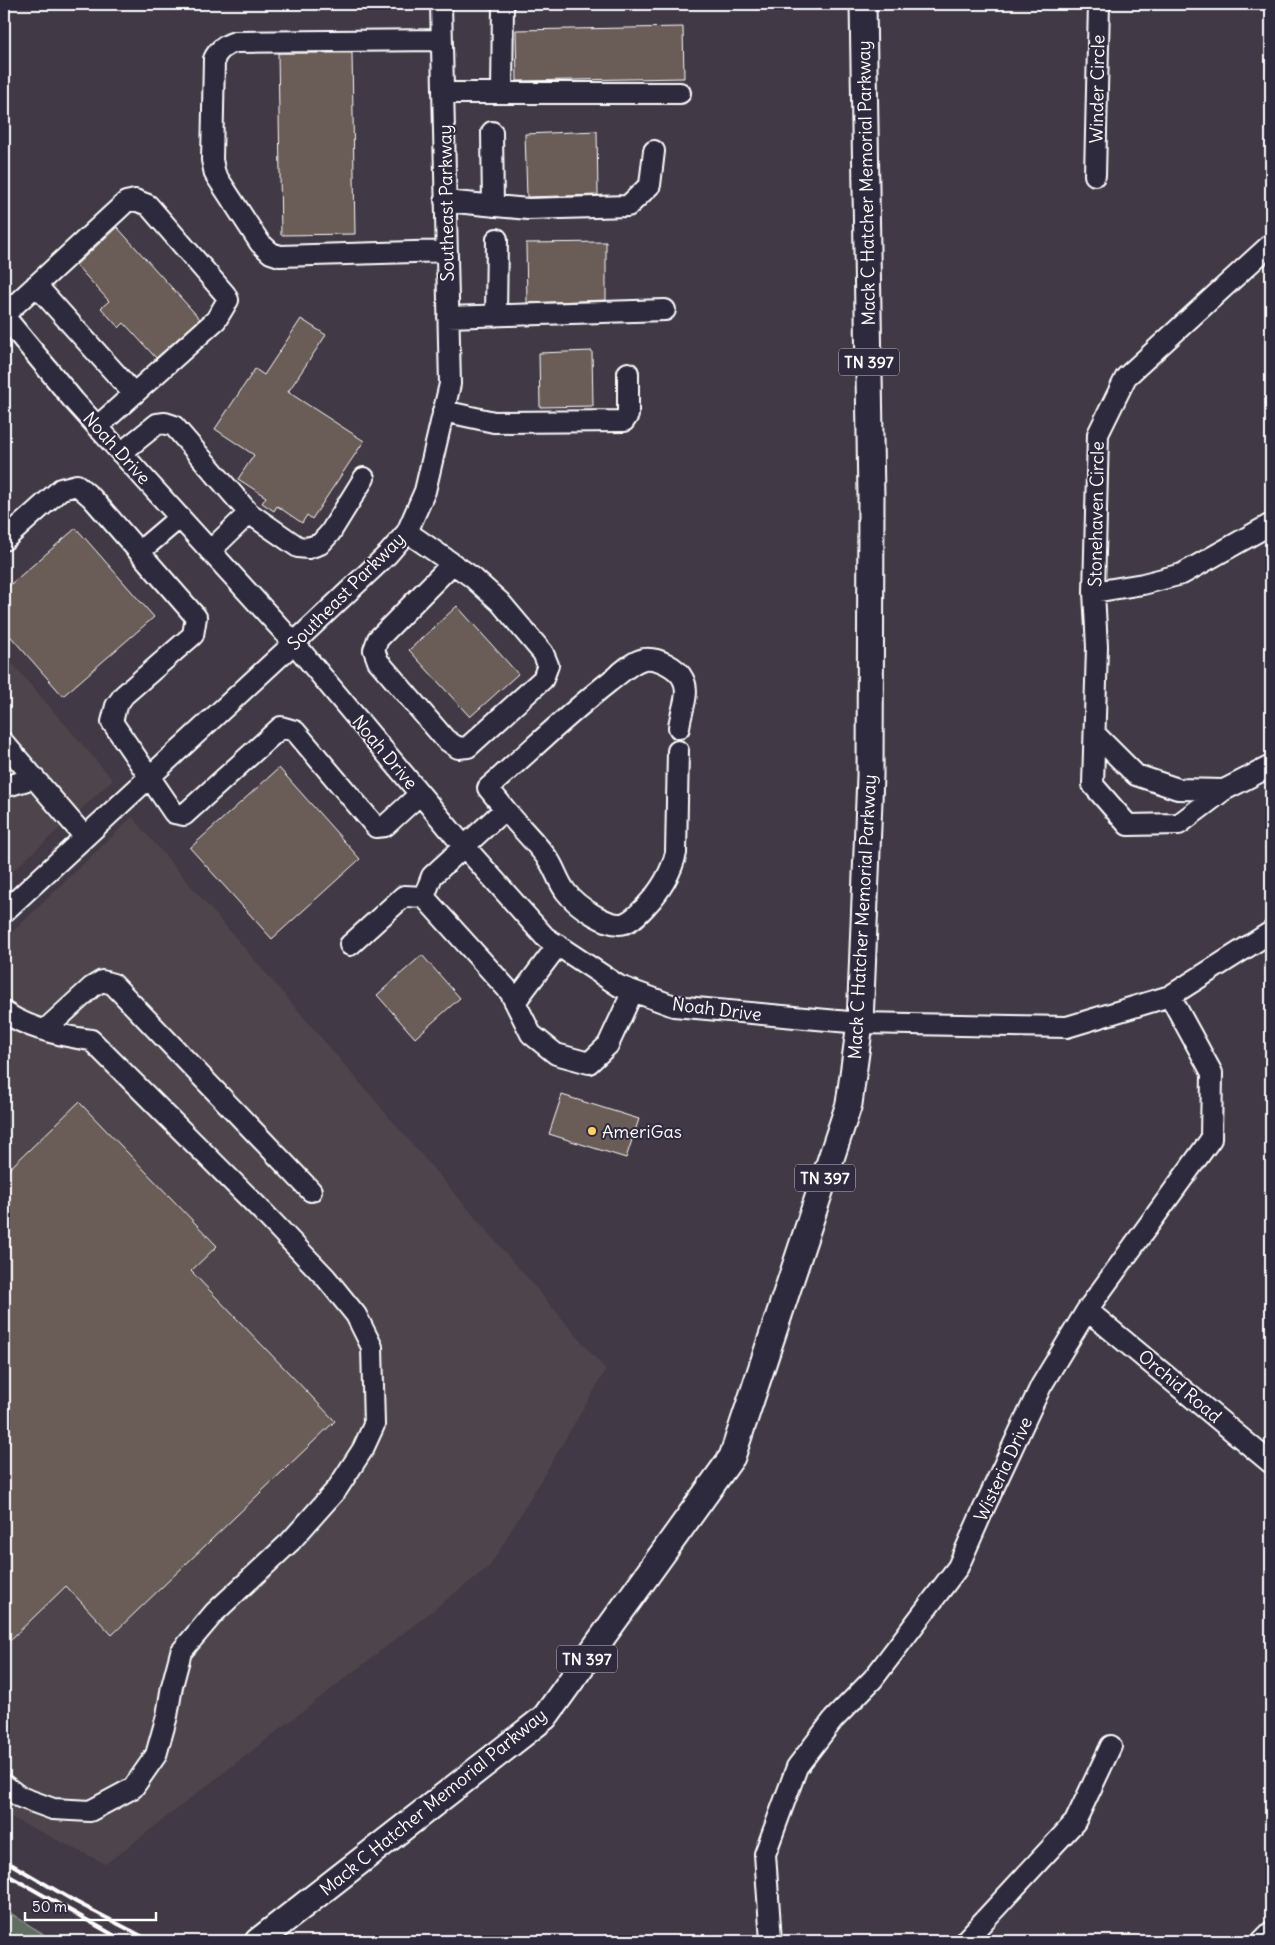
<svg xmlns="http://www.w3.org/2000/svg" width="1275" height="1945" font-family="Delius,sans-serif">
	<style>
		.built { fill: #4e444b }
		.green { fill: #616e62; stroke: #b0b6b0 }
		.building { fill: #6b5d59; stroke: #fff }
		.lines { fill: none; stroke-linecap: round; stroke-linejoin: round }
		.minor-casing { stroke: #fff; stroke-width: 24 }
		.major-casing { stroke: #fff; stroke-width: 29 }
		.minor { stroke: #2f2a3d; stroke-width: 20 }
		.major { stroke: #2f2a3d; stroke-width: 25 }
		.rail { stroke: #fff; stroke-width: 4 }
		.poi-dot { fill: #ffd166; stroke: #2f2a3d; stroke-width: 2 }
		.labels { text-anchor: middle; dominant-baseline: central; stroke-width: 4; stroke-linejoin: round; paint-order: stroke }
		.shield { fill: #2f2a3d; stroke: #c1bfc5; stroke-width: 1 }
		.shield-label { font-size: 16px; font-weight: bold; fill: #fff }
		.street-label { font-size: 18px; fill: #fff; stroke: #2f2a3d }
		.poi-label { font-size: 18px; fill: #fff; stroke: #2f2a3d; text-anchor: start }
	</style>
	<rect width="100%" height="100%" fill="#413945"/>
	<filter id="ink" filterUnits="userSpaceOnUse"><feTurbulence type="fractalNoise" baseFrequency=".02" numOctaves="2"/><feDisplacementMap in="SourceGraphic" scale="10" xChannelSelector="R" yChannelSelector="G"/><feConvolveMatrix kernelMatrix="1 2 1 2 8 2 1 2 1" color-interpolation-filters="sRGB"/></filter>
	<g filter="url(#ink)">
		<path class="built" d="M 4,654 L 113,780 L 4,879 Z
			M 132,817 L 606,1370 L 490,1566 L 106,1864 L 4,1814 L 4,940 Z"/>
		<path class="green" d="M 4,1909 L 54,1941 L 4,1941 Z"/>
		<path class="building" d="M 683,27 L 684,78 L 517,81 L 516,30 Z
			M 278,53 L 352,53 L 355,234 L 281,235 Z
			M 597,131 L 598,195 L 527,197 L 525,134 Z
			M 117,227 L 200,319 L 156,358 L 124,323 L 119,328 L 101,308 L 109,301 L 76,265 Z
			M 606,242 L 606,300 L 527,303 L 526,243 Z
			M 301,319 L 326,335 L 288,392 L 364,441 L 312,519 L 307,515 L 302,523 L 277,506 L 274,511 L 262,503 L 266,497 L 238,479 L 254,455 L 215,429 L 255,369 L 264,375 Z
			M 592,351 L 593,406 L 540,407 L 539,353 Z
			M 76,528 L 154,617 L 63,696 L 4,629 L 4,590 Z
			M 457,606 L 518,674 L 470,717 L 409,650 Z
			M 279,768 L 360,859 L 272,939 L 190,848 Z
			M 422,955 L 460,998 L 415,1038 L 377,995 Z
			M 562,1095 L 639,1119 L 626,1158 L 549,1134 Z
			M 79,1102 L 217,1246 L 191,1271 L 335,1421 L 112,1635 L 66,1586 L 4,1646 L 4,1174 Z"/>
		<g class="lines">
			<defs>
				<path id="minor" d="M 442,40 L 235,42 C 225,45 218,50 214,59 L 212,160 L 215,174 L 260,243 L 271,253 L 280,256 L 447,251
					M 443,93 L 680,93
					M 502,93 L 503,4
					M 492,132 L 493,206
					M 1095,175 L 1099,4
					M 445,201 L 528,209 L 628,206 L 650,185 L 654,151
					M 1271,244 L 1126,377 L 1098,434 L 1094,592 L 1097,647 L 1093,785 L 1128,825 L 1179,824 L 1224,790 L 1271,766
					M 36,285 L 134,394
					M 4,315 L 126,202 L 135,200 L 148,205 L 225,294 L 228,300 L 216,320 L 97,427
					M 4,316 L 74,401 L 294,643 L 456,837 L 545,937 L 619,986 L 674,1006 L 860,1023 L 1067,1027 L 1170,996 L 1271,932
					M 496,316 L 497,239
					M 448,317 L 665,310
					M 443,411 L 494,422 L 624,421 L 628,415 L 628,373
					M 121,453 L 157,424 L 165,423 L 174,426 L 249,513 L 298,547 L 308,548 L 320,544 L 330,533 L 364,478
					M 407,532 L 472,577 L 500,602 L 543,653 L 548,665 L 543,679 L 468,747 L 458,748 L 445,739 L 378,661 L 374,650 L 378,639 L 452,564
					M 4,540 L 61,489 L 77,485 L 92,498 L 196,617 L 193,635 L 124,695 L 116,706 L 112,722 L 174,813 L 184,815 L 281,727 L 295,731 L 376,827 L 385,826 L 420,794
					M 210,551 L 249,513
					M 139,552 L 180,517
					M 1094,592 L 1143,584 L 1182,574 L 1271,524
					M 1096,735 L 1136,775 L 1178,789 L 1224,790
					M 4,743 L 85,837
					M 4,787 L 34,778
					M 505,809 L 488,788 C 528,753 567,715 609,682 C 620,674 631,662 644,659 C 657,657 677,667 683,679 C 691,694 680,712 679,728
					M 424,897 L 432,876 L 505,809 C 519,827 537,843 550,862 C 556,872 559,883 566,892 C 576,905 609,929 625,923 C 634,920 640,912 646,906 C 661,890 671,874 676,853 L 678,751
					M 4,912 L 294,643 L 388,554 L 407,532 L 425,491 L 450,384 L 441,4
					M 350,945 L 404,896 L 424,897 L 510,992 L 531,1034 L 556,1054 L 589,1063 L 608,1045 L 633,991
					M 515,1002 L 558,945
					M 4,1012 C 29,1029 61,1036 91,1040 L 262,1211 L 326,1278 L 356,1315 L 372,1347 L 374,1425 L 363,1449 L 337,1489 L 290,1542 L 215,1612 L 181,1652 L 172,1686 L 167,1716 L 156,1755 L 133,1788 L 90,1811 L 53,1809 L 20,1797 L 4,1785
					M 45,1030 L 92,987 L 102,981 L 113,984 L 311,1191
					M 1087,1310 L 1271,1463
					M 771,1941 L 765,1854 L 797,1767 L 833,1720 L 873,1679 L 958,1567 L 984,1508 L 1041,1386 L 1087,1310 L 1211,1139 L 1212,1073 L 1170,996
					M 965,1941 L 1075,1822 L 1111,1746
					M 1262,1941 L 1271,1932"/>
				<path id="major" d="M 258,1941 L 545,1717 L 732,1457 L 849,1104 L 860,1023 L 870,776 L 871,497 L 863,4"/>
			</defs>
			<use href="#minor" class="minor-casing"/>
			<use href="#major" class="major-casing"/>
			<use href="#minor" class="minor"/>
			<use href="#major" class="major"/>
			<path class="rail" d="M 4,1860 L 76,1902 L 151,1941
				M 4,1873 L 124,1941"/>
		</g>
	</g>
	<circle class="poi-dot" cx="592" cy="1131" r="5"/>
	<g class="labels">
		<g class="shield">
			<rect x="839" y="348.5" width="60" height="27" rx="4"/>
			<rect x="795" y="1164.5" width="60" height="27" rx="4"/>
			<rect x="557" y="1645.5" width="60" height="27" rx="4"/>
		</g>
		<g class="shield-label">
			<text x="869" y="362">TN 397</text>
			<text x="825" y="1178">TN 397</text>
			<text x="587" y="1659">TN 397</text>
		</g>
		<g class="street-label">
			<text transform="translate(1097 89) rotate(-89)">Winder Circle</text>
			<text transform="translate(866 183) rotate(-91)">Mack C Hatcher Memorial Parkway</text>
			<text transform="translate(446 203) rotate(-91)">Southeast Parkway</text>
			<text transform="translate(117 448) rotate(48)">Noah Drive</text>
			<text transform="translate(1096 514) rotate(-89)">Stonehaven Circle</text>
			<text transform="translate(346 591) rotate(-45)">Southeast Parkway</text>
			<text transform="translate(385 752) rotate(50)">Noah Drive</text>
			<text transform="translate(862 917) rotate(-87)">Mack C Hatcher Memorial Parkway</text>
			<text transform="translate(717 1009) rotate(7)">Noah Drive</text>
			<text transform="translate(1180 1386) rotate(40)">Orchid Road</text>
			<text transform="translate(1003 1469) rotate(-65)">Wisteria Drive</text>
			<text transform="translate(433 1802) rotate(-39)">Mack C Hatcher Memorial Parkway</text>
		</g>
		<g class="poi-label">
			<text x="602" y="1131">AmeriGas</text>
		</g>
	</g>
	<rect width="1275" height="1945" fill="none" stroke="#2f2a3d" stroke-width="20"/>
	<rect x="10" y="10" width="1255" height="1925" fill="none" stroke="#fff" stroke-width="2" filter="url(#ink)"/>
	<path d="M25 1912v8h131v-8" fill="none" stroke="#ffffff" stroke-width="2.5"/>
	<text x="32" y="1912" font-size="15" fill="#ffffff" stroke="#2f2a3d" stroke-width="4" paint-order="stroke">50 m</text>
</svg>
